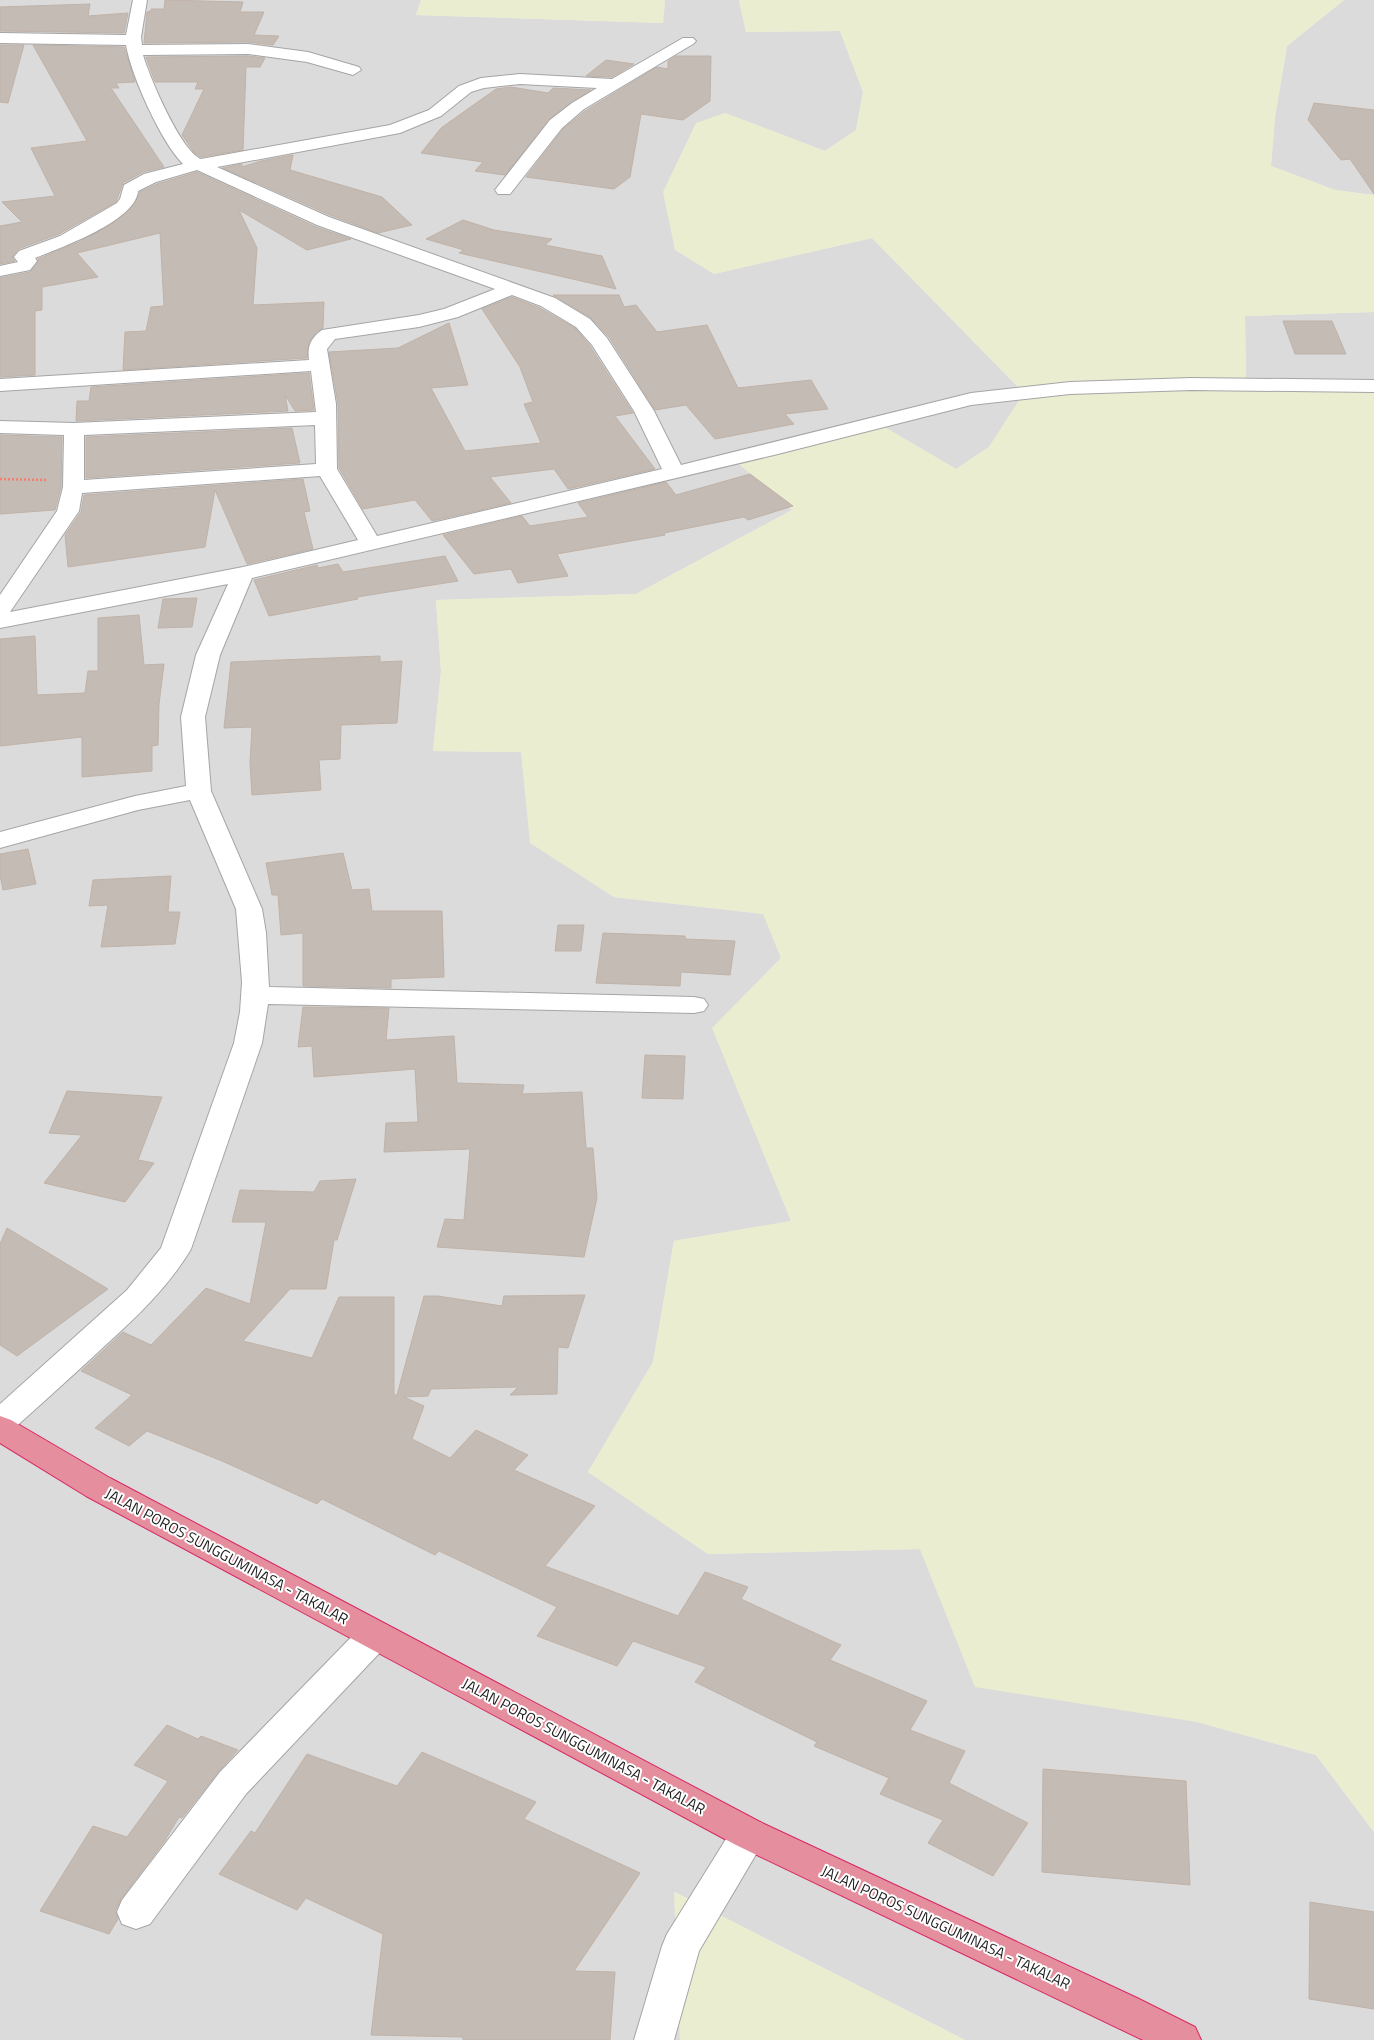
<svg xmlns="http://www.w3.org/2000/svg" width="1374" height="2040" font-family="'Titillium Web',sans-serif">
	<style>
		.residential { fill: #dcdbdb }
		.farmland { fill: #ebedd0 }
		.building { fill: #c4bbb4; stroke: #c0b2a7 }
		.lines { fill: none; stroke-linecap: round; stroke-linejoin: round }
		.street-casing { stroke: #a5a5a5; stroke-width: 2 }
		.highway-casing { stroke: #d72863; stroke-width: 2 }
		.path { stroke: #f77d6e; stroke-width: 2.5; stroke-dasharray: 2 2; stroke-linecap: butt }
		.street { fill: #fff; fill-rule: evenodd }
		.highway { fill: #e58e9d; fill-rule: evenodd }
		.labels { text-anchor: middle; dominant-baseline: central; stroke-width: 4; stroke-linejoin: round; paint-order: stroke }
		.near-street-label { font-size: 15px; fill: #1e1e1e; stroke: #fff }
	</style>
	<rect width="100%" height="100%" fill="#efece5"/>
	<path class="residential" d="M 0,0 L 421,0 L 416,15 L 663,23 L 665,0 L 739,0 L 746,32 L 840,31 L 863,92 L 856,130 L 825,151 L 725,113 L 714,274 L 872,238 L 1024,393 L 989,447 L 956,469 L 886,428 L 733,459 L 792,510 L 636,594 L 436,600 L 441,671 L 433,751 L 521,752 L 531,843 L 614,897 L 764,914 L 781,958 L 713,1028 L 791,1221 L 674,1241 L 653,1362 L 588,1472 L 708,1554 L 920,1549 L 937,1591 L 1197,1722 L 1316,1755 L 1374,1832 L 1374,2040 L 965,2040 L 675,1892 L 680,2040 L 0,2040 Z
		M 1344,0 L 1374,0 L 1374,195 L 1335,190 L 1271,166 L 1275,117 L 1287,46 Z
		M 1374,312 L 1374,385 L 1246,379 L 1245,316 Z"/>
	<path class="farmland" d="M 421,0 L 665,0 L 663,23 L 416,15 Z
		M 739,0 L 1344,0 L 1287,46 L 1275,117 L 1271,166 L 1335,190 L 1374,195 L 1374,312 L 1245,316 L 1246,379 L 1374,385 L 1374,1832 L 1316,1755 L 1197,1722 L 975,1687 L 920,1549 L 708,1554 L 588,1472 L 653,1362 L 674,1241 L 791,1221 L 712,1028 L 781,958 L 763,914 L 614,897 L 530,843 L 521,752 L 433,751 L 441,671 L 436,600 L 636,594 L 792,510 L 732,458 L 886,428 L 956,469 L 989,447 L 1024,393 L 872,238 L 714,274 L 675,250 L 663,192 L 696,123 L 725,113 L 825,151 L 856,130 L 863,92 L 840,31 L 746,32 Z
		M 674,1892 L 965,2040 L 680,2040 Z"/>
	<path class="building" d="M 165,0 L 243,2 L 240,12 L 264,12 L 254,35 L 279,36 L 273,45 L 248,42 L 144,43 L 147,12 L 151,11 L 151,9 L 164,9 Z
		M 90,4 L 88,16 L 128,13 L 124,33 L 0,31 L 0,7 Z
		M 0,45 L 24,45 L 8,103 L 0,102 Z
		M 33,45 L 124,47 L 135,82 L 116,83 L 119,88 L 111,88 L 164,167 L 143,172 L 123,183 L 116,202 L 59,234 L 18,249 L 12,257 L 15,261 L 0,264 L 0,226 L 22,222 L 2,202 L 55,196 L 31,148 L 87,141 Z
		M 248,56 L 265,58 L 260,67 L 246,67 L 243,150 L 201,157 L 194,152 L 182,135 L 204,89 L 195,89 L 198,82 L 155,82 L 146,57 Z
		M 676,56 L 711,56 L 710,101 L 683,120 L 641,114 L 630,177 L 614,189 L 526,177 L 563,129 L 585,111 L 657,67 L 668,69 L 668,61 Z
		M 606,60 L 634,64 L 612,77 L 586,76 Z
		M 511,87 L 548,93 L 553,88 L 591,90 L 549,119 L 505,175 L 475,171 L 483,162 L 421,153 L 441,128 L 496,89 Z
		M 1314,103 L 1374,110 L 1374,194 L 1350,159 L 1341,160 L 1308,120 Z
		M 293,155 L 290,170 L 382,197 L 412,225 L 378,233 L 330,215 L 223,168 L 242,164 L 242,167 L 261,161 Z
		M 197,172 L 316,227 L 351,239 L 307,250 L 239,210 L 257,248 L 253,305 L 324,302 L 323,328 L 317,332 L 309,342 L 307,358 L 123,370 L 125,332 L 146,331 L 151,307 L 164,306 L 160,233 L 77,253 L 98,277 L 42,287 L 42,310 L 35,311 L 35,375 L 0,377 L 0,278 L 30,272 L 38,262 L 38,259 L 79,242 L 112,224 L 135,203 L 140,192 L 157,184 Z
		M 463,220 L 494,230 L 552,239 L 545,245 L 602,256 L 616,289 L 459,253 L 464,250 L 426,239 Z
		M 553,295 L 619,295 L 624,307 L 636,305 L 657,332 L 707,325 L 738,388 L 811,380 L 828,409 L 785,414 L 794,424 L 715,439 L 686,405 L 655,410 L 609,337 L 591,318 Z
		M 512,297 L 540,308 L 575,328 L 590,346 L 633,413 L 615,416 L 655,469 L 568,489 L 554,469 L 490,477 L 511,503 L 432,521 L 415,500 L 363,509 L 339,468 L 338,404 L 329,352 L 398,348 L 449,323 L 468,385 L 431,388 L 465,451 L 541,443 L 524,404 L 533,402 L 520,367 L 482,309 Z
		M 1283,321 L 1332,321 L 1346,354 L 1295,354 Z
		M 309,373 L 314,410 L 295,411 L 285,395 L 288,411 L 76,421 L 77,401 L 89,401 L 91,387 Z
		M 292,428 L 300,463 L 86,478 L 86,437 Z
		M 0,435 L 62,437 L 61,487 L 55,510 L 0,514 Z
		M 750,474 L 793,506 L 748,520 L 744,517 L 664,533 L 665,535 L 557,554 L 568,576 L 518,583 L 511,569 L 474,574 L 443,535 L 522,516 L 530,526 L 588,517 L 578,503 L 666,482 L 676,495 Z
		M 303,479 L 310,511 L 304,512 L 313,549 L 247,564 L 215,490 L 205,547 L 68,567 L 65,535 L 81,512 L 84,495 Z
		M 445,556 L 458,581 L 357,597 L 358,599 L 269,616 L 254,580 L 317,565 L 318,568 L 338,564 L 343,572 Z
		M 197,598 L 192,627 L 158,628 L 163,599 Z
		M 139,615 L 144,665 L 164,664 L 159,704 L 158,745 L 152,746 L 152,771 L 82,777 L 82,737 L 0,746 L 0,639 L 35,636 L 37,695 L 85,693 L 88,671 L 98,671 L 98,618 Z
		M 380,656 L 380,662 L 402,661 L 397,723 L 341,725 L 340,759 L 319,760 L 321,790 L 252,795 L 250,763 L 252,727 L 224,728 L 231,662 Z
		M 28,849 L 36,884 L 3,890 L 0,875 L 0,854 Z
		M 343,853 L 352,890 L 369,889 L 372,911 L 442,911 L 444,977 L 391,979 L 391,988 L 303,986 L 303,933 L 281,935 L 278,895 L 272,895 L 266,863 Z
		M 171,876 L 168,912 L 180,912 L 175,944 L 101,947 L 108,905 L 89,906 L 93,880 Z
		M 558,925 L 584,925 L 581,951 L 555,951 Z
		M 603,933 L 685,936 L 685,939 L 735,941 L 730,975 L 681,972 L 680,986 L 596,983 Z
		M 303,1007 L 389,1008 L 386,1040 L 454,1036 L 457,1083 L 524,1085 L 522,1094 L 582,1092 L 586,1148 L 593,1148 L 597,1198 L 584,1257 L 437,1247 L 445,1219 L 464,1220 L 470,1149 L 384,1152 L 386,1123 L 418,1122 L 415,1069 L 314,1077 L 312,1046 L 298,1047 Z
		M 645,1055 L 685,1056 L 683,1099 L 642,1098 Z
		M 67,1091 L 162,1097 L 138,1160 L 154,1163 L 125,1202 L 44,1183 L 82,1135 L 49,1133 Z
		M 356,1179 L 337,1240 L 334,1240 L 326,1289 L 290,1289 L 243,1341 L 312,1358 L 339,1297 L 394,1297 L 394,1395 L 397,1395 L 424,1296 L 438,1296 L 502,1306 L 504,1296 L 585,1295 L 568,1348 L 558,1347 L 557,1394 L 510,1395 L 518,1387 L 431,1389 L 428,1396 L 404,1397 L 424,1406 L 412,1439 L 450,1458 L 476,1430 L 528,1455 L 514,1470 L 595,1506 L 545,1566 L 678,1616 L 705,1572 L 748,1587 L 741,1599 L 841,1645 L 830,1660 L 927,1701 L 910,1730 L 965,1751 L 949,1783 L 1028,1823 L 993,1876 L 928,1843 L 943,1820 L 880,1794 L 889,1778 L 814,1746 L 817,1742 L 695,1682 L 706,1667 L 633,1641 L 617,1666 L 537,1636 L 557,1607 L 439,1551 L 435,1555 L 322,1499 L 317,1504 L 222,1461 L 147,1431 L 129,1446 L 95,1428 L 132,1395 L 81,1371 L 123,1332 L 151,1345 L 206,1288 L 250,1304 L 266,1222 L 232,1222 L 240,1190 L 314,1192 L 320,1181 Z
		M 7,1228 L 108,1289 L 17,1356 L 0,1345 L 0,1244 Z
		M 167,1725 L 198,1739 L 201,1736 L 238,1750 L 219,1771 L 182,1818 L 179,1817 L 164,1842 L 121,1899 L 115,1911 L 118,1919 L 109,1934 L 40,1911 L 93,1826 L 127,1837 L 168,1781 L 134,1765 Z
		M 422,1752 L 536,1802 L 524,1819 L 640,1873 L 574,1971 L 615,1972 L 610,2040 L 463,2040 L 463,2037 L 371,2035 L 383,1934 L 306,1898 L 297,1910 L 219,1874 L 251,1831 L 255,1833 L 307,1754 L 397,1786 Z
		M 1043,1769 L 1186,1781 L 1190,1885 L 1042,1872 Z
		M 1310,1902 L 1374,1912 L 1374,2009 L 1309,1999 Z"/>
	<g class="lines">
		<defs>
			<path id="street" d="M 133,0 L 147,0 L 141,37 L 142,45 L 248,44 L 308,52 L 359,67 L 361,70 L 353,75 L 307,62 L 248,54 L 143,55 C 150,78 180,150 201,159 L 390,125 L 429,110 L 459,86 L 481,78 L 520,74 L 612,79 L 683,38 L 693,38 L 696,41 L 693,44 L 584,109 L 562,128 L 510,194 L 498,194 L 495,190 L 550,120 L 572,103 L 597,88 L 520,84 L 484,88 L 471,92 L 441,116 L 400,133 L 217,167 L 329,217 L 555,298 L 590,319 L 607,338 L 654,411 L 681,465 L 971,393 L 1070,382 L 1191,378 L 1374,380 L 1374,392 L 1191,390 L 1070,394 L 971,405 L 774,455 L 252,578 L 220,655 L 205,717 L 211,791 L 262,909 L 266,933 L 269,987 L 694,997 L 704,999 L 708,1005 L 704,1011 L 694,1013 L 268,1004 L 262,1043 L 191,1249 C 166,1291 132,1321 96,1354 C 68,1380 40,1405 11,1431 L 0,1435 L 0,1404 L 127,1290 L 161,1248 L 234,1043 L 240,1012 L 242,982 L 236,909 L 190,800 L 138,810 L 0,848 L 0,832 L 135,796 L 186,786 L 181,717 L 196,655 L 228,584 L 0,628 L 0,595 L 57,511 L 63,487 L 64,435 L 0,433 L 0,421 L 74,423 L 316,412 L 311,371 L 0,391 L 0,379 L 309,360 C 307,346 311,338 322,330 L 419,315 L 444,309 L 495,289 L 317,225 L 197,170 L 156,182 L 138,191 C 136,221 60,248 35,258 L 37,261 L 30,270 L 0,276 L 0,266 L 18,262 L 14,257 L 19,251 L 60,236 L 117,203 L 120,199 L 124,185 L 144,174 L 183,164 C 161,142 131,75 126,45 L 0,43 L 0,33 L 126,35 ZM 512,295 L 541,306 L 576,327 L 592,345 L 634,411 L 662,469 L 377,536 L 337,469 L 336,404 L 327,349 L 335,339 L 419,327 L 458,317 ZM 315,425 L 316,464 L 84,480 L 84,435 ZM 320,476 L 358,540 L 243,567 L 10,612 L 79,511 L 82,493 Z
				M 375,1621 L 387,1625 L 393,1635 L 387,1645 L 246,1794 L 150,1924 L 136,1929 L 122,1924 L 117,1912 L 122,1900 L 220,1772 L 363,1625 Z
				M 749,1818 L 762,1823 L 768,1834 L 699,1951 L 674,2040 L 634,2040 L 662,1946 L 667,1934 L 736,1823 Z"/>
			<path id="highway" d="M 0,1416 L 11,1420 L 110,1478 L 762,1823 L 1137,1998 L 1195,2027 L 1201,2040 L 1143,2040 L 736,1845 L 86,1496 L 0,1443 Z"/>
		</defs>
		<use href="#street" class="street-casing"/>
		<use href="#highway" class="highway-casing"/>
		<path class="path" d="M 0,479 L 47,480"/>
		<use href="#street" class="street"/>
		<use href="#highway" class="highway"/>
	</g>
	<g class="labels">
		<g class="near-street-label">
			<text transform="translate(227 1556) rotate(28)">JALAN POROS SUNGGUMINASA - TAKALAR</text>
			<text transform="translate(584 1746) rotate(28)">JALAN POROS SUNGGUMINASA - TAKALAR</text>
			<text transform="translate(946 1927) rotate(25)">JALAN POROS SUNGGUMINASA - TAKALAR</text>
		</g>
	</g>
</svg>
